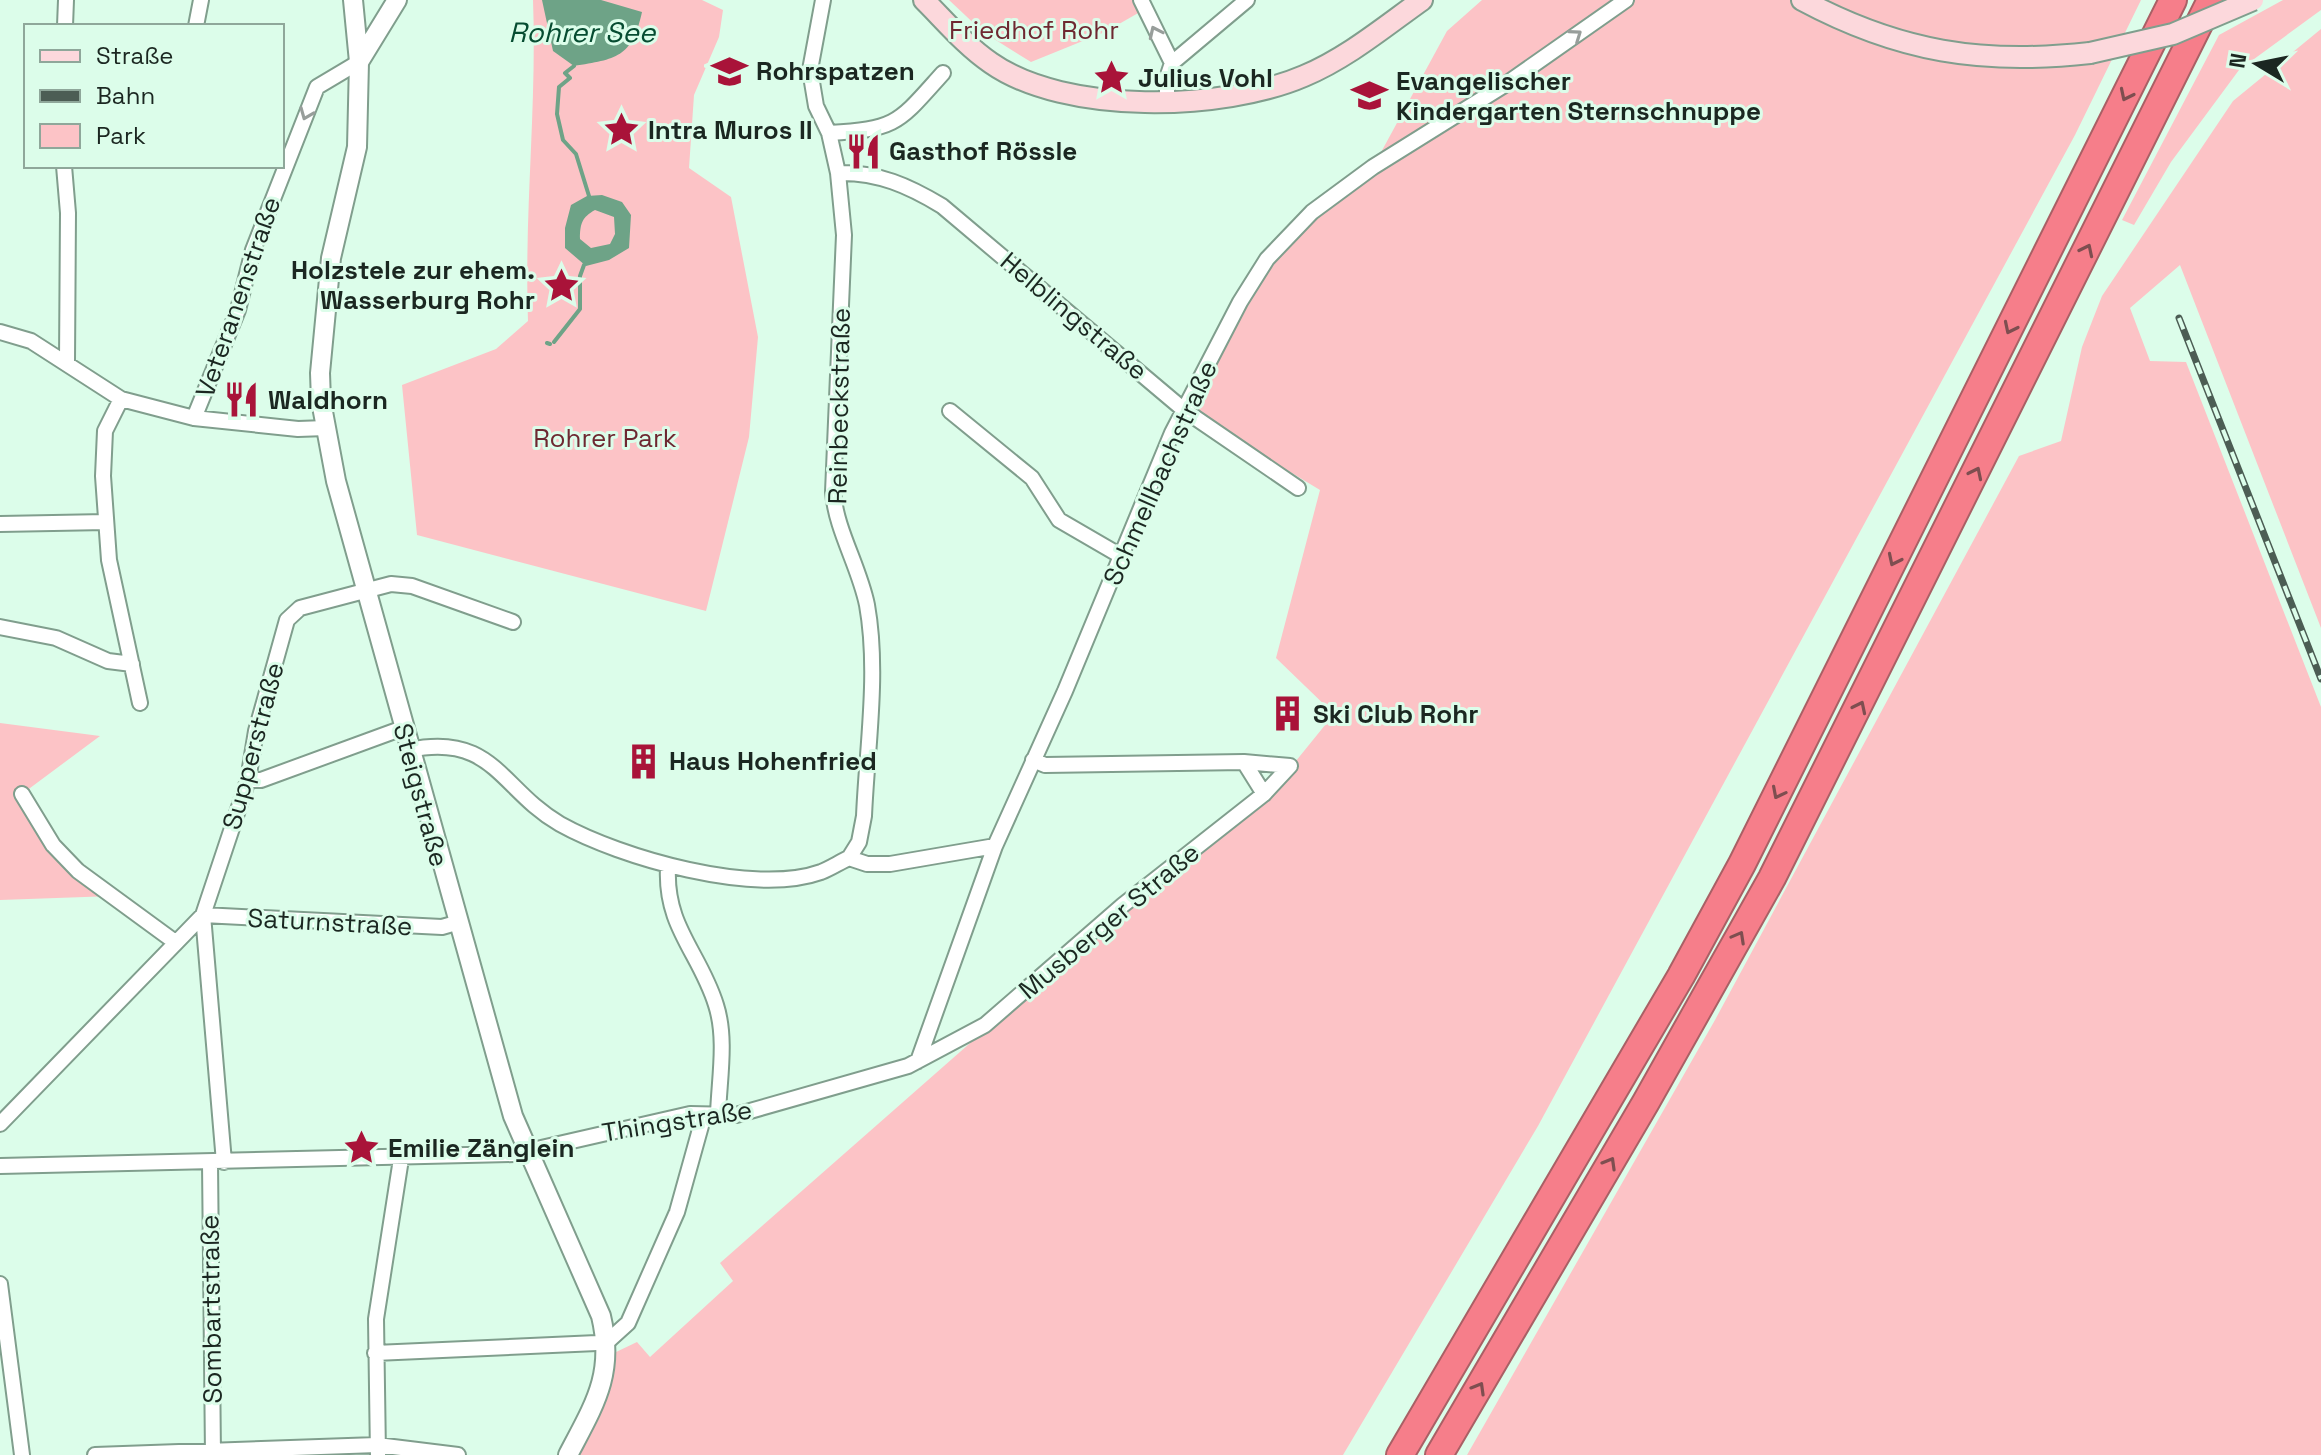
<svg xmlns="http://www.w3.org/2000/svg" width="2321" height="1455" font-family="'Space Grotesk',sans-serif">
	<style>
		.green { fill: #fcc3c6 }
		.water { fill: #6ea387; fill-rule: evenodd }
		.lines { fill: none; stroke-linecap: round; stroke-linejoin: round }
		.stream { stroke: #6ea387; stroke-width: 4 }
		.minor-casing { stroke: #809e8d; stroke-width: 18 }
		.tertiary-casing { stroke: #809e8d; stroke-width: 22 }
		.secondary-casing { stroke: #809e8d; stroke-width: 24 }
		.motorway-casing { stroke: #a96065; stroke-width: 30 }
		.minor { stroke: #fff; stroke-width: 14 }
		.tertiary { stroke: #fff; stroke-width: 18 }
		.secondary { stroke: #fcd8dc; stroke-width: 20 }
		.motorway { stroke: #f67e8a; stroke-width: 26 }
		.rail-casing { stroke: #4c5d54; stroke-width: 7 }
		.rail { stroke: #dcfdea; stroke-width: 4; stroke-dasharray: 12; stroke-linecap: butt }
		.secondary-bridge-casing { stroke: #809e8d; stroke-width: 24; stroke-linecap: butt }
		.secondary-bridge { stroke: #fcd8dc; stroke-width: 20 }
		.oneway { stroke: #989e9b }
		.oneway2 { stroke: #7e4e50 }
		.labels { text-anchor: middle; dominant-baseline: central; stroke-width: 6; stroke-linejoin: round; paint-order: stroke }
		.park-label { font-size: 26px; fill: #6e2831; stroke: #dcfdea }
		.poi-label { font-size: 26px; font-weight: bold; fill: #1b2721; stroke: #dcfdea; text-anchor: start }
		.street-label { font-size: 26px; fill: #1b2721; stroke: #dcfdea }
		.water-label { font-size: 28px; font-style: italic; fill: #064c31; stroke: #dcfdea }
	</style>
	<rect width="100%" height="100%" fill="#dcfdea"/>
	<path class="green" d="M 533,0 L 702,0 L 723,10 L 719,37 L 694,95 L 689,168 L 731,197 L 758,337 L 749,437 L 706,611 L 417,535 L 402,385 L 496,349 L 528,321 C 524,214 537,107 533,0 Z
		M 949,0 L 1135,0 L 1140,12 L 1105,32 L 1031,62 L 983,32 Z
		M 1482,0 L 2141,0 L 2075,135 L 1538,1126 L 1343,1455 L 575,1455 C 592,1422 612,1391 614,1353 L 637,1342 L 650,1357 L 733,1281 L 720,1263 L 977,1037 L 1270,793 L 1334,714 L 1276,658 L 1320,490 L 1254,450 L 1198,409 L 1184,410 L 1267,259 L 1373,167 L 1447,31 Z
		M 2283,0 L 2321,0 L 2321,10 L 2239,70 L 2171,162 L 2134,225 L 2122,220 L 2219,35 Z
		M 2321,29 L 2321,628 L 2180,265 L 2130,308 L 2150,361 L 2186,362 L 2321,707 L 2321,1455 L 1467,1455 L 1715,1020 L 2019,456 L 2061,441 L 2082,347 L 2102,296 L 2233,101 Z
		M 0,723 L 100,736 L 22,794 L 53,845 L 113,896 L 0,900 Z"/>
	<path class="water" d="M 542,0 L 601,0 L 642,12 C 632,58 616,59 574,66 L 553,51 Z
		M 602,195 L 622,202 L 631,215 L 629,248 L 609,260 L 586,266 L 565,248 L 565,228 L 571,205 L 587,196 ZM 595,210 L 614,217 L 615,234 L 610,244 L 591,248 L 580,239 C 580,224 582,217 595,210 Z"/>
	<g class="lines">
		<path class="stream" d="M 574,66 L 565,73 L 570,78 L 559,87 L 557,114 L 563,140 L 576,154 L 589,196
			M 554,342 L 580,309 L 580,276 L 584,265
			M 547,343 L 550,344"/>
		<defs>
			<path id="minor" d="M 823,0 L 810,70 L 816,106 L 829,133 L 838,173 L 844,235 L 833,492 C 836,530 859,566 867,605 C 879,672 867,747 864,816 L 859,842 L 849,858
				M 1141,0 L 1172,63
				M 65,26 L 66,0
				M 196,26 L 201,0
				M 1172,63 L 1247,0
				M 1167,100 L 1167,78 L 1172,63
				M 829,133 C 898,129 898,123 943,73
				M 64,166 L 68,213 L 67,362
				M 838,173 C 878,172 909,186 942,206 L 1184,410 L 1298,488
				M 0,332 L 31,341 L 121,399 L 194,418 L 298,429 L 326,428
				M 121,399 L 105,431 L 103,476 L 109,560 L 140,703
				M 950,411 L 1032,478 L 1059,520 L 1121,556
				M 194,418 L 238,310 L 253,250 L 317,87 L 359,62
				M 0,524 L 106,522
				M 0,627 L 56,638 L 108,661 L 132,664
				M 409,750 C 493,732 501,790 560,824 C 621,858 754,896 821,872 C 831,868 840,862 849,858 L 867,864 L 890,864 L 995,846
				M 1033,760 L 1045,765 L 1244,762 L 1290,766
				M 1244,762 L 1264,794
				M 248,780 L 261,780 L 403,728
				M 22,794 L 53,845 L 78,871 L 175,942
				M 668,868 C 665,927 700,953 716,1005 C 727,1039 719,1080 718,1115
				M 918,1061 L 995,846 L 1065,691 L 1172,433 L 1240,302 L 1267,259 L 1312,212 L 1373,167 L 1506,84 L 1626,0
				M 0,1124 L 203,915 L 248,780 L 256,731 L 287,620 L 300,608 L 391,584 L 412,586 L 513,622
				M 224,1162 L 203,915 L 442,927 L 456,923
				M 210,1163 L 213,1455
				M 0,1166 L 515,1154 L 690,1114 L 736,1115 L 908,1066 L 985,1025 L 1123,905 L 1264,794 L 1290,766
				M 0,1284 L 22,1455
				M 375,1353 L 597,1343 L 607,1342 L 628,1323 L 677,1212 L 704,1115
				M 95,1455 L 377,1445 L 458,1455
				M 378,1455 L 376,1319 L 401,1159"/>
			<path id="tertiary" d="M 353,0 L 359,62 L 357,147 L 331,258 L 320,373 L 321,401 L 336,481 L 513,1116 L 601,1316 C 615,1374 594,1405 568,1455
				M 359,62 L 397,0"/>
			<path id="secondary" d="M 924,0 C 945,21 966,46 991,63 C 1065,115 1223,111 1304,76 C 1347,58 1384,27 1422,0
				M 1802,0 C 1899,52 1982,65 2090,53"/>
			<path id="motorway" d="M 1400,1455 L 1681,976 L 1742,864 L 2173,0
				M 1439,1455 L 1646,1102 L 1772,878 L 2211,0"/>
		</defs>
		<use href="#minor" class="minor-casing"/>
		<use href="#tertiary" class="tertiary-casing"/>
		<use href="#secondary" class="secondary-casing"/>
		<use href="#motorway" class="motorway-casing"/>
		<use href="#minor" class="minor"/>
		<use href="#tertiary" class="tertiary"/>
		<use href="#secondary" class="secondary"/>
		<use href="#motorway" class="motorway"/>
		<defs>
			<path id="rail" d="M 2179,318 L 2321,679"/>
		</defs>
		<use href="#rail" class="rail-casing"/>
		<use href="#rail" class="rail"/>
		<defs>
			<path id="secondary-bridge" d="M 2090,53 L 2173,34 L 2253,0"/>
		</defs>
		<use href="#secondary-bridge" class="secondary-bridge-casing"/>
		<use href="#secondary-bridge" class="secondary-bridge"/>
	</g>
	<defs><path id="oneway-chevron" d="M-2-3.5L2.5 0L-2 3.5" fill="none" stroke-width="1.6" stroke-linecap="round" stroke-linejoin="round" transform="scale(2)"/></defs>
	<g class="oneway">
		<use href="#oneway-chevron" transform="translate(1155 32) rotate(-115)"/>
		<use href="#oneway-chevron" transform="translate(1576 35) rotate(-35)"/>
		<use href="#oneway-chevron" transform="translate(306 114) rotate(112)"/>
	</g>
	<g class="oneway2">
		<use href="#oneway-chevron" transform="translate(2126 95) rotate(116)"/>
		<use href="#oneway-chevron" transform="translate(2087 250) rotate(-64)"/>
		<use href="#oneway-chevron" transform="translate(2010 328) rotate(116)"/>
		<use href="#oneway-chevron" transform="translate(1976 473) rotate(-64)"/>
		<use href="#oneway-chevron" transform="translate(1894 560) rotate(116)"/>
		<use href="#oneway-chevron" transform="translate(1860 707) rotate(-64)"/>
		<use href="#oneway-chevron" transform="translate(1778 793) rotate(117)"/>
		<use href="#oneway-chevron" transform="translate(1739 937) rotate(-61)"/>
		<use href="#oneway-chevron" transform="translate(1610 1163) rotate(-60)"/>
		<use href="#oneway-chevron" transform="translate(1479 1388) rotate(-60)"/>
	</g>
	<defs>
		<symbol id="school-bare" viewBox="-9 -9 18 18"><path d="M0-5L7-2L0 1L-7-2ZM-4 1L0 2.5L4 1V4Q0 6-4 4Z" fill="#a91339" stroke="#dcfdea" stroke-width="2.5" paint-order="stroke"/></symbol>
		<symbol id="sight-bare" viewBox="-9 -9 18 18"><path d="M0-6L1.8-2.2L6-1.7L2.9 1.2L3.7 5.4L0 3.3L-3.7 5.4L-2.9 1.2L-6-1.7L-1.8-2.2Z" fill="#a91339" stroke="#dcfdea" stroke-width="2.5" paint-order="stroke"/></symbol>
		<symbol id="restaurant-bare" viewBox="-9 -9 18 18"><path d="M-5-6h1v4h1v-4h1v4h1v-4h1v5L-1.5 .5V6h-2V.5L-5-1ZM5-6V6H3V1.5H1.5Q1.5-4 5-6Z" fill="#a91339" stroke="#dcfdea" stroke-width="2.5" paint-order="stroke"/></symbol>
		<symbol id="building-bare" viewBox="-9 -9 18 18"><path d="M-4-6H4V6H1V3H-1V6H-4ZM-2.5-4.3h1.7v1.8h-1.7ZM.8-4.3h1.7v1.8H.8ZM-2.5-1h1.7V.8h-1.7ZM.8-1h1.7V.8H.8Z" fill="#a91339" stroke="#dcfdea" stroke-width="2.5" paint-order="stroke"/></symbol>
	</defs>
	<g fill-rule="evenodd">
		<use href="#school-bare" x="704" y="46" width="51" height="51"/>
		<use href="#sight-bare" x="1086" y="52" width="51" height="51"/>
		<use href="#school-bare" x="1344" y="70" width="51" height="51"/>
		<use href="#sight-bare" x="596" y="104" width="51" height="51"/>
		<use href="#restaurant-bare" x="838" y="126" width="51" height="51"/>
		<use href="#sight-bare" x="536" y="260" width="51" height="51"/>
		<use href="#restaurant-bare" x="216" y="374" width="51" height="51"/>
		<use href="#building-bare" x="1262" y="688" width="51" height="51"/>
		<use href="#building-bare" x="618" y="736" width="51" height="51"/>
		<use href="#sight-bare" x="336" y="1122" width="51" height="51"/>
	</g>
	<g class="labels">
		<g class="park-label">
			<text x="1034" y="30">Friedhof Rohr</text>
			<text x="605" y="438">Rohrer Park</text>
		</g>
		<g class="poi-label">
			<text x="756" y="71">Rohrspatzen</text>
			<text x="1138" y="78">Julius Vohl</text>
			<text x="1396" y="81">Evangelischer<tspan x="1396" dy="30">Kindergarten Sternschnuppe</tspan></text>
			<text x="648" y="130">Intra Muros II</text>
			<text x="889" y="151">Gasthof Rössle</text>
			<text x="535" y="270" text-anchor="end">Holzstele zur ehem.<tspan x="535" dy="30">Wasserburg Rohr</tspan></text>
			<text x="268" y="400">Waldhorn</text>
			<text x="1313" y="714">Ski Club Rohr</text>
			<text x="669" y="761">Haus Hohenfried</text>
			<text x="388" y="1148">Emilie Zänglein</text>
		</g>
		<g class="street-label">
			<text transform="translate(238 297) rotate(-71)">Veteranenstraße</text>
			<text transform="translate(1074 316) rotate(40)">Helblingstraße</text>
			<text transform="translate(839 406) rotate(-89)">Reinbeckstraße</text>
			<text transform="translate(1160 473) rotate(-66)">Schmellbachstraße</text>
			<text transform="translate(253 746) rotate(-75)">Supperstraße</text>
			<text transform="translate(421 795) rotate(75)">Steigstraße</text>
			<text transform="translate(1109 921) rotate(-40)">Musberger Straße</text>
			<text transform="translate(330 922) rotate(3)">Saturnstraße</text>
			<text transform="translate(677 1121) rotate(-9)">Thingstraße</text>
			<text transform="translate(211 1309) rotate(-91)">Sombartstraße</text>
		</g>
		<g class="water-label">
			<text x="582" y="32">Rohrer See</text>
		</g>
	</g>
	<rect x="24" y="24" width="260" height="144" fill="#dcfdea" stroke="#8fa79a" stroke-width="2"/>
	<rect x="40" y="50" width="40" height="12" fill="#fcd8dc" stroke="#8fa79a" stroke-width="2"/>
	<text x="96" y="64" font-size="24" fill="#1b2721">Straße</text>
	<rect x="40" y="90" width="40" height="12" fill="#4c5d54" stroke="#8fa79a" stroke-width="2"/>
	<text x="96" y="104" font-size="24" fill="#1b2721">Bahn</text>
	<rect x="40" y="124" width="40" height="24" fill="#fcc3c6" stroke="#8fa79a" stroke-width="2"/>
	<text x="96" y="144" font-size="24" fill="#1b2721">Park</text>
	<g transform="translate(2257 64) rotate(280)" stroke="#dcfdea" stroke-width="6" paint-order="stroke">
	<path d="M0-6L14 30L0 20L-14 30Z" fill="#1b2721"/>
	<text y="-12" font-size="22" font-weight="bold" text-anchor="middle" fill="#1b2721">N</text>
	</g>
</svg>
